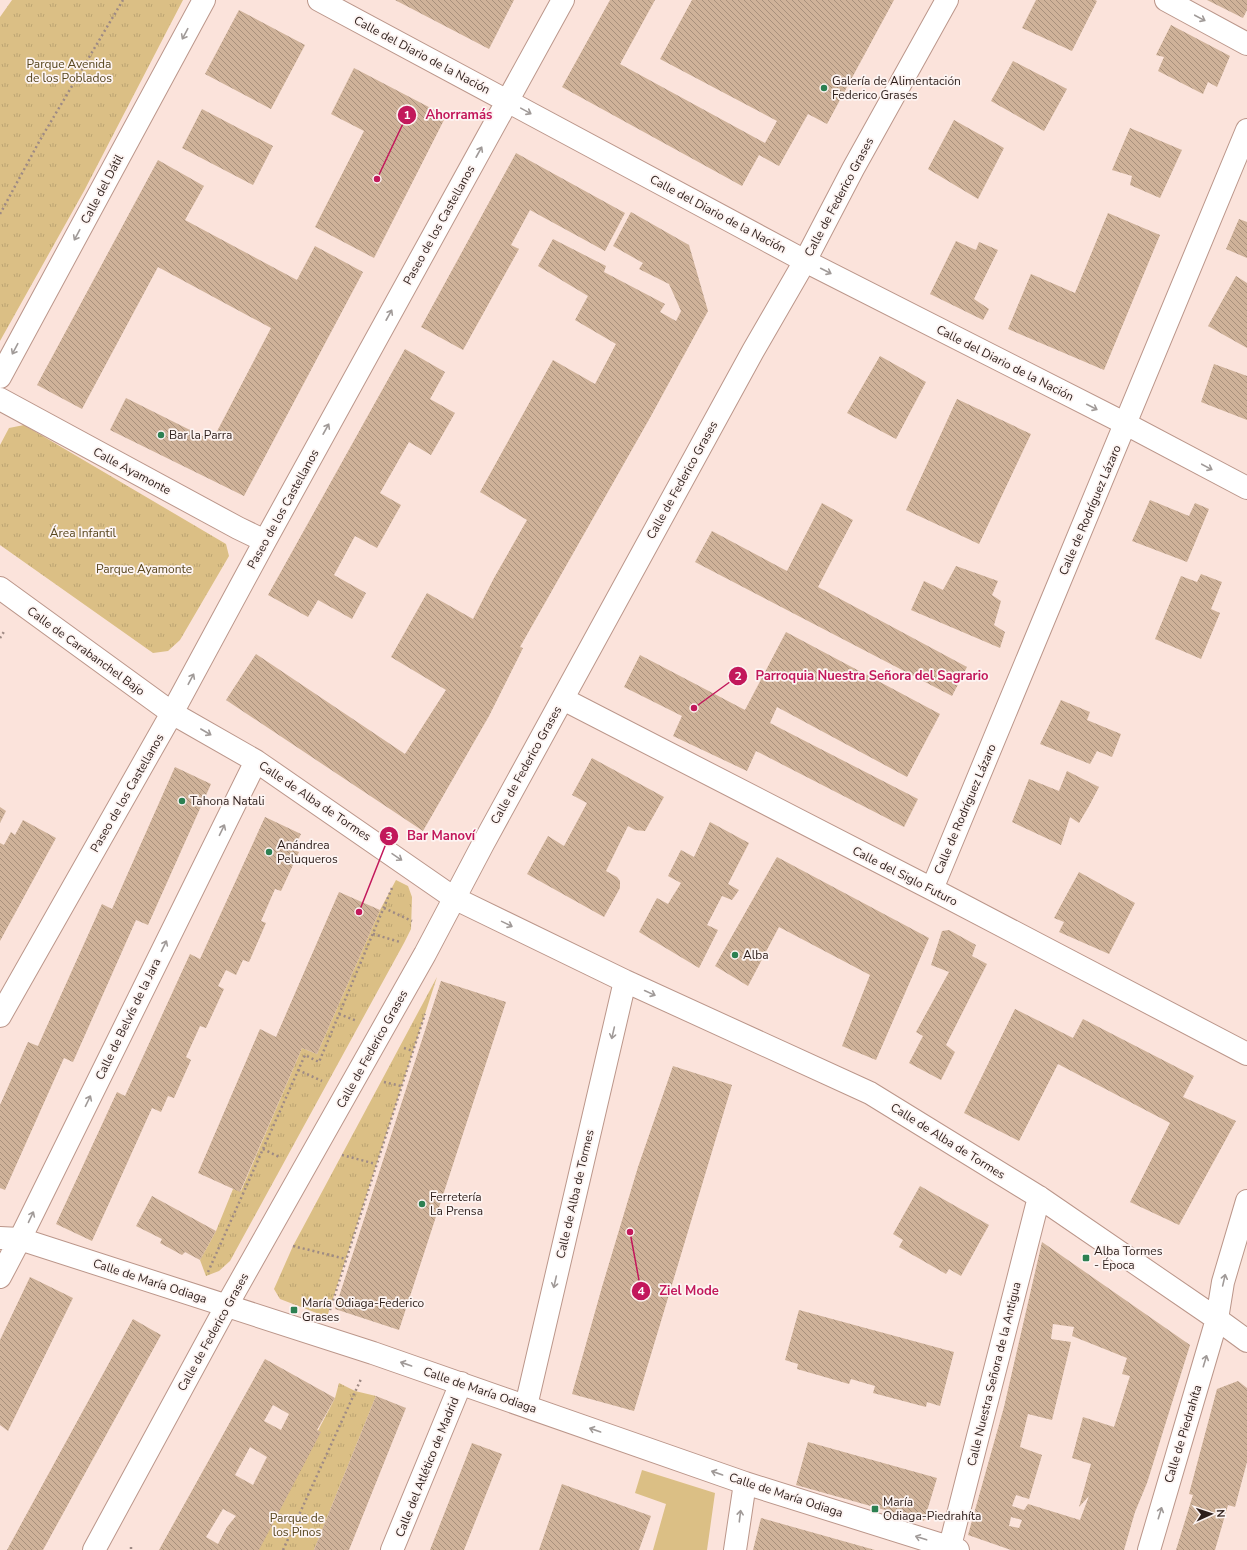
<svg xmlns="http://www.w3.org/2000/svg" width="1247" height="1550" font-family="'Nunito Sans',sans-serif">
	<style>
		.grass { fill: url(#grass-tufts) }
		.garden { fill: #dbbf85 }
		.building { fill: url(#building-back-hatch); fill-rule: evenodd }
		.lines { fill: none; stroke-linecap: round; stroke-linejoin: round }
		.street-casing { stroke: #bb968a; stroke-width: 24 }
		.path { stroke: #9e8a84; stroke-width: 2.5; stroke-dasharray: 2 3; stroke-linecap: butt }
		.street { stroke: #fff; stroke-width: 22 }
		.oneway { stroke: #a09a98 }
		.poi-dot { fill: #2c8052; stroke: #fdf4f2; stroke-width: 1.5 }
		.labels { text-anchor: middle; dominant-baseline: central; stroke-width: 3.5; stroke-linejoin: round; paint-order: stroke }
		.street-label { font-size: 12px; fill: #2d1e1a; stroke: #fdf4f2 }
		.park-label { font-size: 12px; fill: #57461e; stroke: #fdf4f2 }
		.poi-label { font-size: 12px; fill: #2d1e1a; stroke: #fdf4f2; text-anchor: start }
		.leader { fill: none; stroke: #c2185b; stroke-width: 1.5 }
		.callout-dot { fill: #c2185b; stroke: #fdf4f2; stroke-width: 1.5 }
		.mark-label { font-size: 12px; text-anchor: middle; font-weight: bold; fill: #fff }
		.callout-label { font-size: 13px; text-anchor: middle; font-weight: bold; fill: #c2185b; stroke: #fdf4f2; stroke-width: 3.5; stroke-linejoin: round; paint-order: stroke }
	</style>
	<defs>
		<pattern id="grass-tufts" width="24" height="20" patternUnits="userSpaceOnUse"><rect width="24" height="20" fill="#dbbf85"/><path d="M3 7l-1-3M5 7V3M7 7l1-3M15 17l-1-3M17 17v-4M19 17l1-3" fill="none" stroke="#bca472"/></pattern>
		<pattern id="building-back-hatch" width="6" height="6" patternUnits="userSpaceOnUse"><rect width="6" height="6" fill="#cfb299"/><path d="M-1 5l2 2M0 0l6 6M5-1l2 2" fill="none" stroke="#a8907c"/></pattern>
	</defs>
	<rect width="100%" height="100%" fill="#fbe3db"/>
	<path class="grass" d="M 12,0 L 183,0 L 84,191 L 0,341 L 0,17 Z
		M 24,425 L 226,544 L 229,556 L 180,640 L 168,651 L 153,653 L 0,545 L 0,445 L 9,428 Z
		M 396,880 L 408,886 L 412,897 L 411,929 L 404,943 L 230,1261 L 219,1271 L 206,1276 L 200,1260 L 216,1231 L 233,1189 L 241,1191 L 302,1048 L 317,1054 L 380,910 Z
		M 437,977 L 327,1317 L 280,1299 L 274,1289 L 293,1246 Z
		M 339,1383 L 355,1391 L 376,1396 L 314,1550 L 256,1550 L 335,1398 Z"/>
	<path class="garden" d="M 642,1470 L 715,1493 L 707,1550 L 653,1550 L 666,1504 L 635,1493 Z"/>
	<path class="building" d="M 395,0 L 514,0 L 489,49 Z
		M 610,0 L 655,0 L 620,64 L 765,143 L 777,121 L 660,59 L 692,0 L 894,0 L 827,124 L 808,114 L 779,166 L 759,155 L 742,186 L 562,87 Z
		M 1036,0 L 1095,0 L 1097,1 L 1072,51 L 1022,28 Z
		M 1207,0 L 1247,0 L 1247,10 L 1243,18 Z
		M 239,10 L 305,45 L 271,109 L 205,74 Z
		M 1171,25 L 1230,56 L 1217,87 L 1208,82 L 1203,94 L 1158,71 L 1164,57 L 1156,55 Z
		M 1013,61 L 1067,89 L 1044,131 L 991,101 Z
		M 354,68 L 446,116 L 374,258 L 315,227 L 364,131 L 331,114 Z
		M 202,109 L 273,146 L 253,185 L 182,148 Z
		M 954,120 L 1004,148 L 978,199 L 928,169 Z
		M 1130,128 L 1182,150 L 1160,198 L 1130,185 L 1132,176 L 1112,170 Z
		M 516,153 L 625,213 L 605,251 L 530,210 L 511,245 L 519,249 L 463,350 L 421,327 Z
		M 158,160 L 204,186 L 185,220 L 297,280 L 315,246 L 363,272 L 244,496 L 110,430 L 126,398 L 212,441 L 271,328 L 158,267 L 82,409 L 37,385 Z
		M 631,212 L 689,245 L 708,311 L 651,416 L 520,647 L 523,648 L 489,716 L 423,831 L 226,700 L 256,654 L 405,754 L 446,690 L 391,657 L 427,593 L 473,619 L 494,578 L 527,520 L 480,492 L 553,360 L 595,384 L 616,344 L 575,320 L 588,296 L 538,266 L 553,239 L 606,266 L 604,272 L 665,304 L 660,312 L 676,321 L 681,311 L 669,284 L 639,269 L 643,263 L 613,246 Z
		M 1108,213 L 1160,235 L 1104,370 L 1008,329 L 1031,274 L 1075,293 Z
		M 1239,219 L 1247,222 L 1247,258 L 1226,249 Z
		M 956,241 L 976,250 L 979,242 L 998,250 L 974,299 L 989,309 L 983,320 L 930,294 Z
		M 1236,276 L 1247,283 L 1247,348 L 1208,326 Z
		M 405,349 L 445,372 L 430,399 L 455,413 L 431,455 L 409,442 L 380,493 L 401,505 L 377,548 L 355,536 L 334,575 L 366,593 L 352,619 L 318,600 L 308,617 L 268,595 Z
		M 880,356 L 926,382 L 896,439 L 847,413 Z
		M 1214,364 L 1247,376 L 1247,420 L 1201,402 Z
		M 957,399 L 1031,434 L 979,544 L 906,510 Z
		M 1150,500 L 1189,516 L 1195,503 L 1209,509 L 1187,562 L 1132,541 Z
		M 822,503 L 853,520 L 818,587 L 967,667 L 952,696 L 695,562 L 712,531 L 787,571 Z
		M 956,566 L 998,581 L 992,595 L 1001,601 L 994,625 L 1005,632 L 1000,648 L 911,610 L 924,581 L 943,590 Z
		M 1201,574 L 1222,582 L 1211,609 L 1220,613 L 1201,659 L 1155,639 L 1181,576 L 1197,582 Z
		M 786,632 L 940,714 L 907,777 L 777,707 L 770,723 L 918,799 L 904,827 L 756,751 L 747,771 L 673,736 L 682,716 L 624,687 L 640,655 L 745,710 Z
		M 1061,700 L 1090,712 L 1087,720 L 1121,734 L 1112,757 L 1097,751 L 1090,764 L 1040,744 Z
		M 592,758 L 664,797 L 645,831 L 635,830 L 628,826 L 606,871 L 617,877 L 620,881 L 620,888 L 604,917 L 527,874 L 548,836 L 564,846 L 587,803 L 572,795 Z
		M 175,767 L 211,784 L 148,925 L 136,920 L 73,1062 L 64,1058 L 5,1190 L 0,1188 L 0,1105 L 28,1042 L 38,1046 L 102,904 L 112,909 Z
		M 1067,771 L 1099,787 L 1089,806 L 1079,823 L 1070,817 L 1061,845 L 1012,822 L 1029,779 L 1059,791 Z
		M 0,807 L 6,811 L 0,823 Z
		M 265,817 L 301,834 L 293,850 L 299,852 L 281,891 L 275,889 L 261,921 L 266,923 L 249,962 L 243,960 L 236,975 L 226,970 L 218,986 L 224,989 L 206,1028 L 200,1026 L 186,1057 L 191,1060 L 174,1098 L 168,1096 L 161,1112 L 152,1108 L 92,1241 L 56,1224 L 117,1092 L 125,1096 L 190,954 L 200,959 Z
		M 23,820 L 56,838 L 0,941 L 0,843 L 4,845 L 11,832 L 15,835 Z
		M 710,822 L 749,843 L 728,884 L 739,890 L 732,900 L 722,896 L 707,925 L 718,930 L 699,968 L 639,932 L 657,898 L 668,904 L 681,883 L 668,876 L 681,850 L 694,857 Z
		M 777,857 L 929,938 L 876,1060 L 842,1046 L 870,975 L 779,927 L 748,986 L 715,966 Z
		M 1079,872 L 1135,903 L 1109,954 L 1059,932 L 1064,922 L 1054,918 Z
		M 339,892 L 380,910 L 317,1054 L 302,1048 L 240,1192 L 198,1173 L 260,1029 L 276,1037 Z
		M 949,930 L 976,945 L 972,956 L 987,964 L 946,1045 L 955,1052 L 941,1080 L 909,1063 L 923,1036 L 916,1032 L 949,972 L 931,965 L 942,931 Z
		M 441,981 L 506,1002 L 399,1330 L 335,1309 Z
		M 1015,1009 L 1073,1038 L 1083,1019 L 1194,1076 L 1183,1097 L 1236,1121 L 1179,1225 L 1130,1202 L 1170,1123 L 1058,1064 L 1019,1141 L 964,1113 Z
		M 673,1066 L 732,1085 L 634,1411 L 572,1394 L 602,1287 L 638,1167 Z
		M 920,1186 L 989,1225 L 961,1276 L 949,1269 L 946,1274 L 899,1247 L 903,1240 L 893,1234 Z
		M 152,1196 L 216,1231 L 200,1260 L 185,1252 L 182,1255 L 160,1243 L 162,1239 L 136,1226 Z
		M 1042,1242 L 1190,1345 L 1147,1483 L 1135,1512 L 1124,1550 L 1011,1550 L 968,1535 L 1004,1407 ZM 1053,1324 L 1074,1327 L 1072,1336 L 1127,1358 L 1122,1374 L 1130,1376 L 1114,1427 L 1083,1417 L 1072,1458 L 1091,1464 L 1079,1507 L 1089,1496 L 1080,1520 L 1028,1504 L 1024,1510 L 1012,1506 L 1016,1495 L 1029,1499 L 1042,1455 L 1020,1447 L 1028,1414 L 1052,1420 L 1071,1342 L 1051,1339 ZM 1011,1517 L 1022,1520 L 1019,1528 L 1009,1526 Z
		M 30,1277 L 73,1298 L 8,1431 L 0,1425 L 0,1340 Z
		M 799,1310 L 954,1352 L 940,1406 L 927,1402 L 926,1407 L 873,1393 L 875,1386 L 851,1379 L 849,1384 L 797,1369 L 798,1364 L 785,1360 Z
		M 133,1319 L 161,1335 L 43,1550 L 7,1550 Z
		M 265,1359 L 335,1398 L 317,1430 L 321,1432 L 259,1550 L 159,1550 ZM 273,1405 L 289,1414 L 281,1430 L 264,1421 ZM 250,1447 L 267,1457 L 253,1485 L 235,1475 ZM 223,1509 L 236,1516 L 227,1527 L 218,1544 L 206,1537 Z
		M 1238,1381 L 1247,1388 L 1247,1462 L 1235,1507 L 1228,1505 L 1215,1550 L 1176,1550 L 1193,1495 L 1189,1494 L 1217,1389 Z
		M 376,1396 L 406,1408 L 349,1550 L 314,1550 Z
		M 808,1442 L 937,1478 L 924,1521 L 796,1485 Z
		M 472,1443 L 502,1454 L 464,1550 L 430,1550 Z
		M 562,1484 L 651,1516 L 639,1550 L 539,1550 Z
		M 761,1518 L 875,1550 L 753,1550 Z"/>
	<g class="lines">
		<defs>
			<path id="street" d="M 319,0 L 805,261 L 1126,424 L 1247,488
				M 1166,0 L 1247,44
				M 0,377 L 204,0
				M 0,399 L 238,528 L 265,541
				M 0,588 L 172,713 L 256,761 L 454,898 L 625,981 L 870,1093 L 1039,1197 L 1217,1319 L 1247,1341
				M 563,699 L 932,889 L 1247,1054
				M 932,889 L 1247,130
				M 0,1016 L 172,713 L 265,541 L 563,0
				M 0,1238 L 20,1239 L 373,1353 L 745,1483 L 958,1550
				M 0,1277 L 20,1239 L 256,761
				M 526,1406 L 625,981
				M 94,1550 L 227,1305 L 425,954 L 483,844 L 753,351 L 805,261 L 853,169 L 947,0
				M 392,1550 L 461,1383
				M 735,1550 L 745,1483
				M 949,1550 L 1039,1197
				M 1149,1550 L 1217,1319 L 1223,1282 L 1247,1201"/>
		</defs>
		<use href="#street" class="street-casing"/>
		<path class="path" d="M 0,214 L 40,140 L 123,0
			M 0,638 L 5,630
			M 384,908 L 412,921
			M 373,934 L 400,942
			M 339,1014 L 357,1021
			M 404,1048 L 413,1051
			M 298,1070 L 322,1081
			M 384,1082 L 401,1086
			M 263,1149 L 279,1157
			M 342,1155 L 376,1164
			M 293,1246 L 346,1259
			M 208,1272 L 305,1055 L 319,1062 L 392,888
			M 330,1310 L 425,1014
			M 131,1547 L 131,1550
			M 283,1550 L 361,1379"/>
		<use href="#street" class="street"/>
	</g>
	<defs><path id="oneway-shaft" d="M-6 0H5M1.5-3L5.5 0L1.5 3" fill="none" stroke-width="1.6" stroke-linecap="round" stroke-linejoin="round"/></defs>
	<g class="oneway">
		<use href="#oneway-shaft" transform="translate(1200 18) rotate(28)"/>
		<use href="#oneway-shaft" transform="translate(185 34) rotate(118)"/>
		<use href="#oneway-shaft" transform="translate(526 111) rotate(29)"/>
		<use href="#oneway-shaft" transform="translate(479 152) rotate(-61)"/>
		<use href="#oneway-shaft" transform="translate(77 235) rotate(118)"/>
		<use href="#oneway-shaft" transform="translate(826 271) rotate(27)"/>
		<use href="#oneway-shaft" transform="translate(389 315) rotate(-61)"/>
		<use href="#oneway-shaft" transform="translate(15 349) rotate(118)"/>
		<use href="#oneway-shaft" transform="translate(1092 407) rotate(27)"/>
		<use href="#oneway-shaft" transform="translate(326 429) rotate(-61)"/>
		<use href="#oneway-shaft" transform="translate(1207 467) rotate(28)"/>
		<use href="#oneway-shaft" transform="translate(191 679) rotate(-62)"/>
		<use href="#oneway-shaft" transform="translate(206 732) rotate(30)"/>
		<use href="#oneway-shaft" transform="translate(222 830) rotate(-64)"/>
		<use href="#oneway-shaft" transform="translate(397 857) rotate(34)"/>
		<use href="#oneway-shaft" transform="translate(507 924) rotate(26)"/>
		<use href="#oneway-shaft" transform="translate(164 946) rotate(-64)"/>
		<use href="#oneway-shaft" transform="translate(650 993) rotate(25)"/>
		<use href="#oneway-shaft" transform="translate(613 1033) rotate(103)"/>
		<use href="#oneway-shaft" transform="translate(88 1101) rotate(-64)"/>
		<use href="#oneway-shaft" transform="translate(31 1217) rotate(-65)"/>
		<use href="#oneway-shaft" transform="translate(1224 1280) rotate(-77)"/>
		<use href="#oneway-shaft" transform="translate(555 1282) rotate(103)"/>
		<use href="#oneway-shaft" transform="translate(1205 1361) rotate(-73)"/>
		<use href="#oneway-shaft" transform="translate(406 1364) rotate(-161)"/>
		<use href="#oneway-shaft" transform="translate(595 1430) rotate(-161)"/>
		<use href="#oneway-shaft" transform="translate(717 1473) rotate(-161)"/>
		<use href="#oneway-shaft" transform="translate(1160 1513) rotate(-73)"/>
		<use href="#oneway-shaft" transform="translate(740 1516) rotate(-83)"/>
		<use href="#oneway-shaft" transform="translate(921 1538) rotate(-162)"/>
	</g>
	<g class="poi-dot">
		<circle cx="824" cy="88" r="4"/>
		<circle cx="161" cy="435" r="4"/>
		<circle cx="182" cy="801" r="4"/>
		<circle cx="269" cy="852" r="4"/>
		<circle cx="735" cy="955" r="4"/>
		<circle cx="422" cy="1204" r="4"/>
		<rect x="1082" y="1254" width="8" height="8" rx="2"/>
		<rect x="290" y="1306" width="8" height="8" rx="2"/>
		<rect x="871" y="1505" width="8" height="8" rx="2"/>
	</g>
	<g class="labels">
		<g class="street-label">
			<text transform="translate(422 55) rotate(28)">Calle del Diario de la Nación</text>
			<text transform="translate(102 189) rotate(-62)">Calle del Dátil</text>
			<text transform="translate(839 197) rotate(-62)">Calle de Federico Grases</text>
			<text transform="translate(718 214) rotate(28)">Calle del Diario de la Nación</text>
			<text transform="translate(439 225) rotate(-61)">Paseo de los Castellanos</text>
			<text transform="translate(1005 363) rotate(27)">Calle del Diario de la Nación</text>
			<text transform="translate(132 471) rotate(28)">Calle Ayamonte</text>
			<text transform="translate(682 480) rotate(-61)">Calle de Federico Grases</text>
			<text transform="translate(283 509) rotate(-61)">Paseo de los Castellanos</text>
			<text transform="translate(1090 510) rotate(-67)">Calle de Rodríguez Lázaro</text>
			<text transform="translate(86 651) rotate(36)">Calle de Carabanchel Bajo</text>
			<text transform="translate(526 765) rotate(-61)">Calle de Federico Grases</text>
			<text transform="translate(127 793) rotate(-60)">Paseo de los Castellanos</text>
			<text transform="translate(315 801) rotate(34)">Calle de Alba de Tormes</text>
			<text transform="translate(965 809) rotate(-67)">Calle de Rodríguez Lázaro</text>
			<text transform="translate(905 876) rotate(27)">Calle del Siglo Futuro</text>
			<text transform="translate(128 1019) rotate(-64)">Calle de Belvís de la Jara</text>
			<text transform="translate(372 1049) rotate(-61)">Calle de Federico Grases</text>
			<text transform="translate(948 1141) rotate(32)">Calle de Alba de Tormes</text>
			<text transform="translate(575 1194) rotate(-77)">Calle de Alba de Tormes</text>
			<text transform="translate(150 1281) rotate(18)">Calle de María Odiaga</text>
			<text transform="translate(213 1332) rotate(-61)">Calle de Federico Grases</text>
			<text transform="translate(994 1374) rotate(-76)">Calle Nuestra Señora de la Antigua</text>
			<text transform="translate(480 1390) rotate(19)">Calle de María Odiaga</text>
			<text transform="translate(1183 1434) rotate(-73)">Calle de Piedrahíta</text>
			<text transform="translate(427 1467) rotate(-68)">Calle del Atlético de Madrid</text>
			<text transform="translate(786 1495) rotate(18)">Calle de María Odiaga</text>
		</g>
		<g class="park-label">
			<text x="69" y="64">Parque Avenida<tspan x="69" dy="14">de los Poblados</tspan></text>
			<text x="83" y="533">Área Infantil</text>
			<text x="144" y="569">Parque Ayamonte</text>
			<text x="297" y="1518">Parque de<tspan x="297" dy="14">los Pinos</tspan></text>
		</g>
		<g class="poi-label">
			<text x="832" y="81">Galería de Alimentación<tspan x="832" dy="14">Federico Grases</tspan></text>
			<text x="169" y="435">Bar la Parra</text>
			<text x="190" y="801">Tahona Natali</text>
			<text x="277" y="845">Anándrea<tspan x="277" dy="14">Peluqueros</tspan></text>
			<text x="743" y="955">Alba</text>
			<text x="430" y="1197">Ferretería<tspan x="430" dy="14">La Prensa</tspan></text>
			<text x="1094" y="1251">Alba Tormes<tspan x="1094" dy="14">- Época</tspan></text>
			<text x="302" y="1303">María Odiaga-Federico<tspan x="302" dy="14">Grases</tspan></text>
			<text x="883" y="1502">María<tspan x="883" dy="14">Odiaga-Piedrahíta</tspan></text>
		</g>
	</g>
	<path class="leader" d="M377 179L407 115M694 708L738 676M359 912L389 836M630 1232L641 1291"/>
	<g class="callout-dot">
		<circle cx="377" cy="179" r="4"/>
		<circle cx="694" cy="708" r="4"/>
		<circle cx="359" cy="912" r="4"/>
		<circle cx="630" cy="1232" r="4"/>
		<circle cx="407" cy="115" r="10"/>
		<circle cx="738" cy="676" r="10"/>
		<circle cx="389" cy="836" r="10"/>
		<circle cx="641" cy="1291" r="10"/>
	</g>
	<g class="mark-label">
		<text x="407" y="119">1</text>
		<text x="738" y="680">2</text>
		<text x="389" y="840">3</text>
		<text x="641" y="1295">4</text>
	</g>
	<g class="callout-label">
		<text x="459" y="119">Ahorramás</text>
		<text x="872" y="680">Parroquia Nuestra Señora del Sagrario</text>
		<text x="441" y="840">Bar Manoví</text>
		<text x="689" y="1295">Ziel Mode</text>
	</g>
	<g transform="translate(1211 1514) rotate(87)" stroke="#fdf4f2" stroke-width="3" paint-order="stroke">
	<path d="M0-3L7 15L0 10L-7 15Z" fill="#2d1e1a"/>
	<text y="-6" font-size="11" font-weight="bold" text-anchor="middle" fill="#2d1e1a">N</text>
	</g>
</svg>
